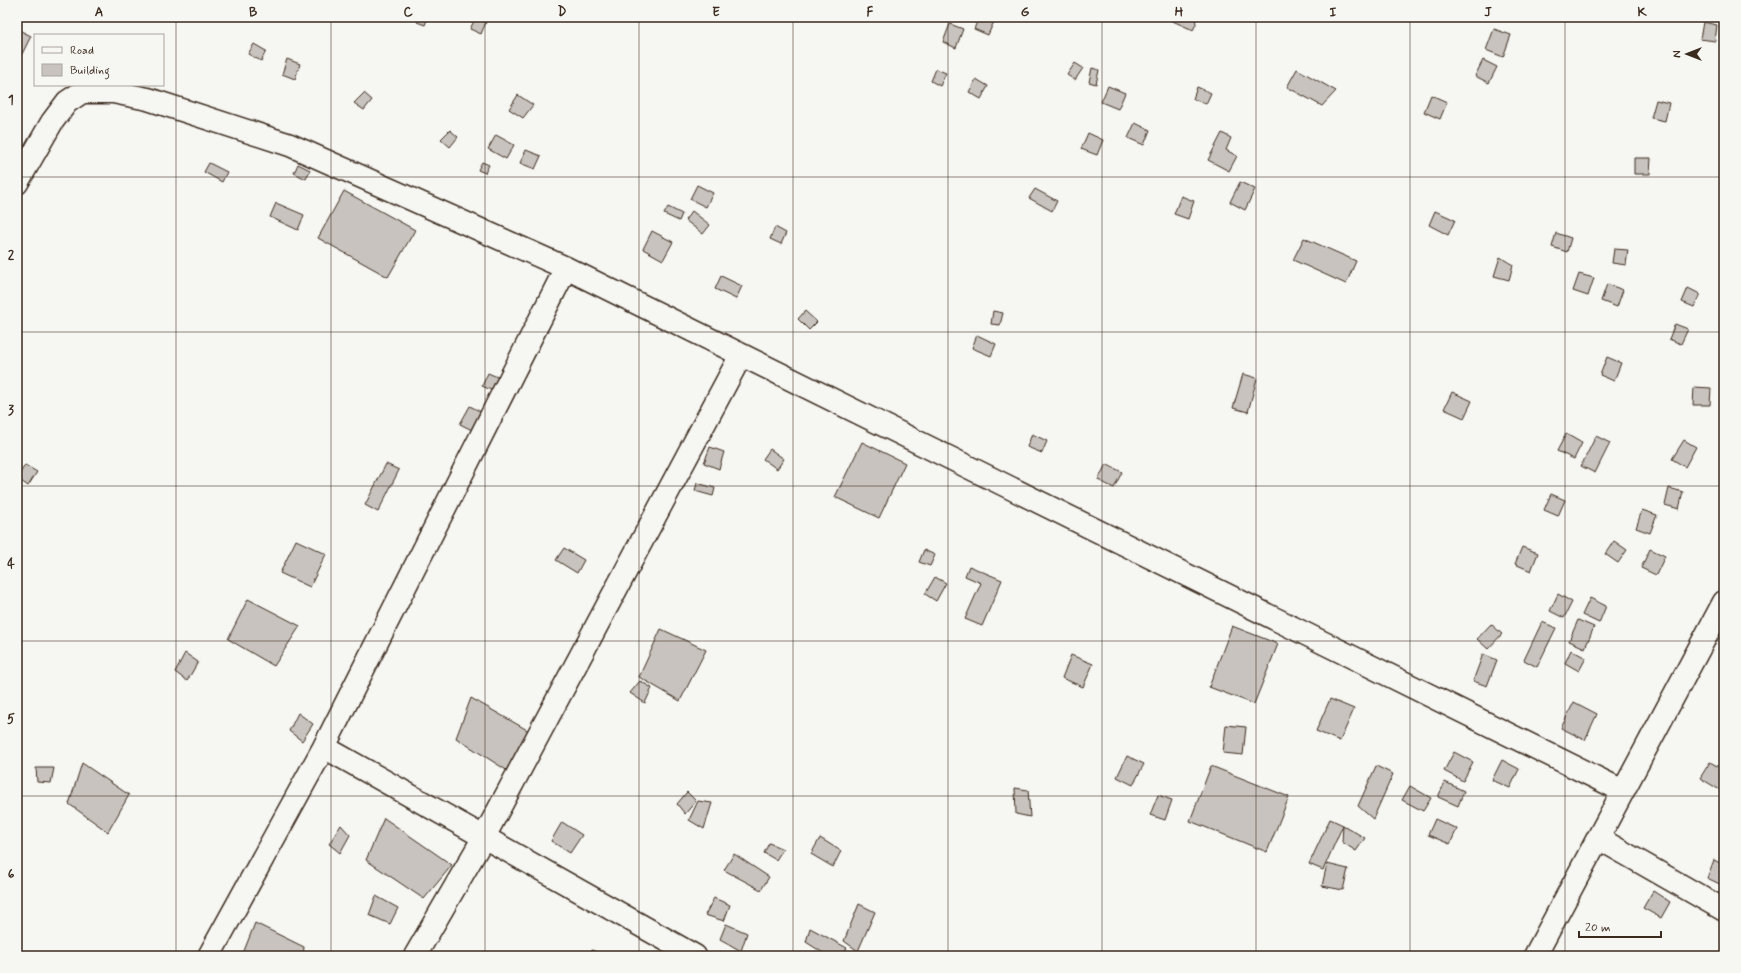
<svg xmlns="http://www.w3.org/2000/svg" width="1741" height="973" font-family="Mynerve,sans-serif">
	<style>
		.building { fill: #c8c3be; stroke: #3b2a1e }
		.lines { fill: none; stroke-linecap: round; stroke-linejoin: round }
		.minor-casing { stroke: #3b2a1e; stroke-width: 25 }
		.minor { stroke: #f6f6f2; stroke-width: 22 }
		.grid { fill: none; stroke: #3b2a1e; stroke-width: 1; stroke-opacity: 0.55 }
		.neatline { fill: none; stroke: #3b2a1e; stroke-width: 1.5 }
		.grid-label { font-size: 13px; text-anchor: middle; font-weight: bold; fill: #3b2a1e }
	</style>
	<rect width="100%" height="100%" fill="#f6f6f2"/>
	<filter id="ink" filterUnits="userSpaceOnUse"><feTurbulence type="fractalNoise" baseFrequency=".025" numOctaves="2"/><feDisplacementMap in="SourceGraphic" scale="8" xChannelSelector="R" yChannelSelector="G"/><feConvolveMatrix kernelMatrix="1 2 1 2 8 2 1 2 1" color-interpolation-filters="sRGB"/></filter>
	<g filter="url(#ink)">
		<path class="building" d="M 419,17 L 428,17 L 425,25 L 417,22 Z
			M 476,17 L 486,22 L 481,34 L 470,29 Z
			M 979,17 L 996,17 L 988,35 L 974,29 Z
			M 1169,17 L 1195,17 L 1196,24 L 1193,30 L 1168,19 Z
			M 1703,22 L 1717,25 L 1715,41 L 1700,39 Z
			M 950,24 L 963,29 L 956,48 L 943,42 Z
			M 17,29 L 31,36 L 22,54 L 17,52 Z
			M 1494,29 L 1511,35 L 1503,57 L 1486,50 Z
			M 254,44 L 266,51 L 261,61 L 248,54 Z
			M 287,59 L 300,64 L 295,79 L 282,74 Z
			M 1483,60 L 1497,67 L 1489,83 L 1475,76 Z
			M 1075,63 L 1083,68 L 1075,80 L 1067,75 Z
			M 1092,68 L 1099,70 L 1096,84 L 1089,82 Z
			M 936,69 L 946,73 L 940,86 L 931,81 Z
			M 1297,69 L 1336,91 L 1322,106 L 1287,87 Z
			M 976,79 L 988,86 L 981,99 L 969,92 Z
			M 1108,86 L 1125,93 L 1118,109 L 1101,102 Z
			M 1197,87 L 1211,93 L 1206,104 L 1193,99 Z
			M 364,93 L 372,100 L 364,110 L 354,103 Z
			M 518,95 L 533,105 L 523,118 L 509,109 Z
			M 1431,95 L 1447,102 L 1440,119 L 1424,112 Z
			M 1656,100 L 1669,103 L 1665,121 L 1651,118 Z
			M 1135,123 L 1150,130 L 1144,145 L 1128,138 Z
			M 450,130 L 458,137 L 450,147 L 441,139 Z
			M 1088,133 L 1103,140 L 1097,155 L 1081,149 Z
			M 1222,133 L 1231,138 L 1226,150 L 1237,156 L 1229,171 L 1208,160 Z
			M 496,135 L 514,145 L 506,159 L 488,149 Z
			M 526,150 L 541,156 L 535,169 L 520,163 Z
			M 1634,158 L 1651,158 L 1650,174 L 1634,174 Z
			M 482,162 L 489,165 L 485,173 L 478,170 Z
			M 209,163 L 227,172 L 222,182 L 204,172 Z
			M 298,164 L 310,170 L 306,179 L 294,173 Z
			M 1240,182 L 1255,189 L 1245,210 L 1230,202 Z
			M 697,185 L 713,193 L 706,207 L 690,199 Z
			M 1035,189 L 1057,201 L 1052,211 L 1029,198 Z
			M 344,191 L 415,230 L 388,277 L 318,238 Z
			M 1181,196 L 1194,201 L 1188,219 L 1174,214 Z
			M 276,203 L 304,215 L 298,230 L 270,217 Z
			M 668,207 L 682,214 L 679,221 L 664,214 Z
			M 692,211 L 710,225 L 703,234 L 685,220 Z
			M 1435,211 L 1455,220 L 1448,235 L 1429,225 Z
			M 775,227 L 786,233 L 781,244 L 770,239 Z
			M 652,231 L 673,242 L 663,260 L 643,249 Z
			M 1556,233 L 1571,238 L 1567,252 L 1552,247 Z
			M 1304,238 L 1356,261 L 1346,284 L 1293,260 Z
			M 1614,249 L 1628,250 L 1626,265 L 1612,263 Z
			M 1500,257 L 1513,265 L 1509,280 L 1494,276 Z
			M 1579,274 L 1594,278 L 1588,296 L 1573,291 Z
			M 721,276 L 742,286 L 736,299 L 715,289 Z
			M 1607,284 L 1623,290 L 1617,307 L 1601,301 Z
			M 1688,288 L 1700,294 L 1694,307 L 1682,302 Z
			M 805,311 L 817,322 L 809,330 L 798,319 Z
			M 993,311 L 1003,313 L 1000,325 L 991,324 Z
			M 1675,324 L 1688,329 L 1681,344 L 1669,339 Z
			M 977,335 L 996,344 L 991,356 L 972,348 Z
			M 1607,357 L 1621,363 L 1614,381 L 1600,375 Z
			M 488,373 L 502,379 L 496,392 L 482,386 Z
			M 1243,374 L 1257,378 L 1248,412 L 1233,408 Z
			M 1694,387 L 1711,388 L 1710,405 L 1693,405 Z
			M 1452,392 L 1472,401 L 1464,418 L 1444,409 Z
			M 470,406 L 481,412 L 472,430 L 460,424 Z
			M 1032,434 L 1047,441 L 1042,453 L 1027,447 Z
			M 1566,434 L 1582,443 L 1574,459 L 1557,451 Z
			M 1596,436 L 1610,443 L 1595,473 L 1581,466 Z
			M 1684,440 L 1696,447 L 1685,467 L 1672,459 Z
			M 862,442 L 905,463 L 879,518 L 835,497 Z
			M 710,447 L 724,452 L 719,469 L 704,463 Z
			M 770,449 L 784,459 L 777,469 L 763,459 Z
			M 386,464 L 399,470 L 378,512 L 365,505 Z
			M 1106,464 L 1122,472 L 1114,488 L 1098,480 Z
			M 25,465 L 37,472 L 28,486 L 17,478 Z
			M 697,483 L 715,488 L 713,496 L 695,491 Z
			M 1669,488 L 1683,492 L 1679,509 L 1665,505 Z
			M 1551,494 L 1565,500 L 1558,516 L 1544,510 Z
			M 1642,510 L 1657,515 L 1650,533 L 1636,528 Z
			M 296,540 L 326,554 L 310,587 L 280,573 Z
			M 1614,541 L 1627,550 L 1618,563 L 1605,554 Z
			M 1522,547 L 1538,553 L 1531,571 L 1515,564 Z
			M 564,548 L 584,560 L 577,573 L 556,560 Z
			M 1650,549 L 1665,556 L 1656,575 L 1641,568 Z
			M 924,550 L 935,555 L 930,566 L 919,562 Z
			M 969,566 L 1002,580 L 982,626 L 965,619 L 981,583 L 965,576 Z
			M 935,577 L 946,583 L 936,601 L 925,594 Z
			M 1558,594 L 1572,602 L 1564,618 L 1550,611 Z
			M 1590,598 L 1606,606 L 1599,623 L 1582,615 Z
			M 248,599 L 300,626 L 274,666 L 228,639 Z
			M 1578,620 L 1594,627 L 1585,648 L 1569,641 Z
			M 1542,622 L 1556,628 L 1537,667 L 1524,660 Z
			M 1491,624 L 1502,634 L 1488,649 L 1477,639 Z
			M 1232,626 L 1278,644 L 1254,704 L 1209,687 Z
			M 661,629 L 706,650 L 680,701 L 639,677 Z
			M 1571,650 L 1586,658 L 1579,671 L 1565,663 Z
			M 185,653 L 198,662 L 187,681 L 175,672 Z
			M 1483,654 L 1497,660 L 1487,686 L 1473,681 Z
			M 1071,655 L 1093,664 L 1083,687 L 1062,678 Z
			M 640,681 L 652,688 L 645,703 L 630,693 Z
			M 471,698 L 536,735 L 511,773 L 456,738 Z
			M 1330,699 L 1354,709 L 1340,741 L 1316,731 Z
			M 1574,702 L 1597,714 L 1585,740 L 1561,728 Z
			M 298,713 L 313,724 L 302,741 L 289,731 Z
			M 1226,725 L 1246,727 L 1243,755 L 1223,753 Z
			M 1454,752 L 1473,762 L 1463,781 L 1444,771 Z
			M 1127,756 L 1144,764 L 1133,785 L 1117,777 Z
			M 1502,760 L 1519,769 L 1510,788 L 1492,780 Z
			M 1710,762 L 1724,770 L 1724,784 L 1720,790 L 1700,778 Z
			M 82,763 L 129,795 L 108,832 L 69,804 Z
			M 1211,766 L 1289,797 L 1267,852 L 1190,821 Z
			M 1376,766 L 1393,774 L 1373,819 L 1358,806 Z
			M 36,768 L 54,768 L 51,783 L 37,782 Z
			M 1445,782 L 1464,791 L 1458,806 L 1438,797 Z
			M 1410,786 L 1431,798 L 1423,811 L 1402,800 Z
			M 1015,788 L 1028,790 L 1030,817 L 1016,814 Z
			M 687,792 L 696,801 L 685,814 L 677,804 Z
			M 1158,795 L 1172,800 L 1165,820 L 1150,815 Z
			M 698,801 L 712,803 L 704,829 L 689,820 Z
			M 384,818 L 452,865 L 424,899 L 366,860 Z
			M 1330,819 L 1343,825 L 1323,870 L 1309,864 Z
			M 1435,819 L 1457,829 L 1450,844 L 1428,835 Z
			M 562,822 L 582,835 L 570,853 L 551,841 Z
			M 341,825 L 350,835 L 340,853 L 329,844 Z
			M 1343,825 L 1365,838 L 1356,851 L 1342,842 Z
			M 820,838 L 841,851 L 833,867 L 811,854 Z
			M 769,843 L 783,849 L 776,860 L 764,853 Z
			M 734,854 L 769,877 L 761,890 L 724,870 Z
			M 1714,860 L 1724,865 L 1724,886 L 1707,878 Z
			M 1327,864 L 1348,869 L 1343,890 L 1322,886 Z
			M 1653,891 L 1670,902 L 1661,918 L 1643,908 Z
			M 376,896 L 398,908 L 390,924 L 369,915 Z
			M 714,898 L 730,905 L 724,921 L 705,915 Z
			M 859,904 L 875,912 L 858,951 L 844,941 Z
			M 255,923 L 304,947 L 303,956 L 242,956 Z
			M 726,924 L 747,933 L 741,951 L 720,939 Z
			M 810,928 L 847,948 L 842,956 L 828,956 L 806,942 Z
			M 592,950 L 605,956 L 590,956 Z"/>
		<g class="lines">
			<defs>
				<path id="minor" d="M 17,183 L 52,122 L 67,102 L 82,92 L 113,92 L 148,99 L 290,145 L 566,268 L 1623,791
					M 324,747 L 566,268
					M 1598,838 L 1724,910
					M 209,956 L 324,747 L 695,956
					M 415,956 L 484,837 L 741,355
					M 1535,956 L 1724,602"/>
			</defs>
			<use href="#minor" class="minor-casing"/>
			<use href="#minor" class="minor"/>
		</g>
	</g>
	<path class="grid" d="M 176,17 L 176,956M 331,17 L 331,956M 485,17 L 485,956M 639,17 L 639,956M 793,17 L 793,956M 948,17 L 948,956M 1102,17 L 1102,956M 1256,17 L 1256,956M 1410,17 L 1410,956M 1565,17 L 1565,956M 17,177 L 1724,177M 17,332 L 1724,332M 17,486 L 1724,486M 17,641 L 1724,641M 17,796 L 1724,796"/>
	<rect width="1741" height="973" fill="none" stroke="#f6f6f2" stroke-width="44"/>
	<rect x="34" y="34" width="130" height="52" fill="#f6f6f2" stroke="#aba49d"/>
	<rect x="42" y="47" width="20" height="6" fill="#f6f6f2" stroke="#aba49d"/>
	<text x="70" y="54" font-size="12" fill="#3b2a1e">Road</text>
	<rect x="42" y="64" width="20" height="12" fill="#c8c3be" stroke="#aba49d"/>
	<text x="70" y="74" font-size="12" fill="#3b2a1e">Building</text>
	<g transform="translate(1687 54) rotate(270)" stroke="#f6f6f2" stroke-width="3" paint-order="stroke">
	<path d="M0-3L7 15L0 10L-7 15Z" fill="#3b2a1e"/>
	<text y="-6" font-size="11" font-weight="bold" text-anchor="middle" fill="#3b2a1e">N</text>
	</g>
	<path d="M1579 931v6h82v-6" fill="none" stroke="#3b2a1e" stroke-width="2"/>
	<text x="1585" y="931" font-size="12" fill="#3b2a1e" stroke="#f6f6f2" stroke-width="3" paint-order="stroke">20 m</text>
	<rect x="22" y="22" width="1697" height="929" class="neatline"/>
	<g class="grid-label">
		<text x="99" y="16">A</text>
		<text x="253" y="16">B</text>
		<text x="408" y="16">C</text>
		<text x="562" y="16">D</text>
		<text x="716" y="16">E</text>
		<text x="870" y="16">F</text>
		<text x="1025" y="16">G</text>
		<text x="1179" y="16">H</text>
		<text x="1333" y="16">I</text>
		<text x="1488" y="16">J</text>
		<text x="1642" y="16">K</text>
		<text x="11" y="104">1</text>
		<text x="11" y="259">2</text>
		<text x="11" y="414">3</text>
		<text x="11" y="568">4</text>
		<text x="11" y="723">5</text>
		<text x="11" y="878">6</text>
	</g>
</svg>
